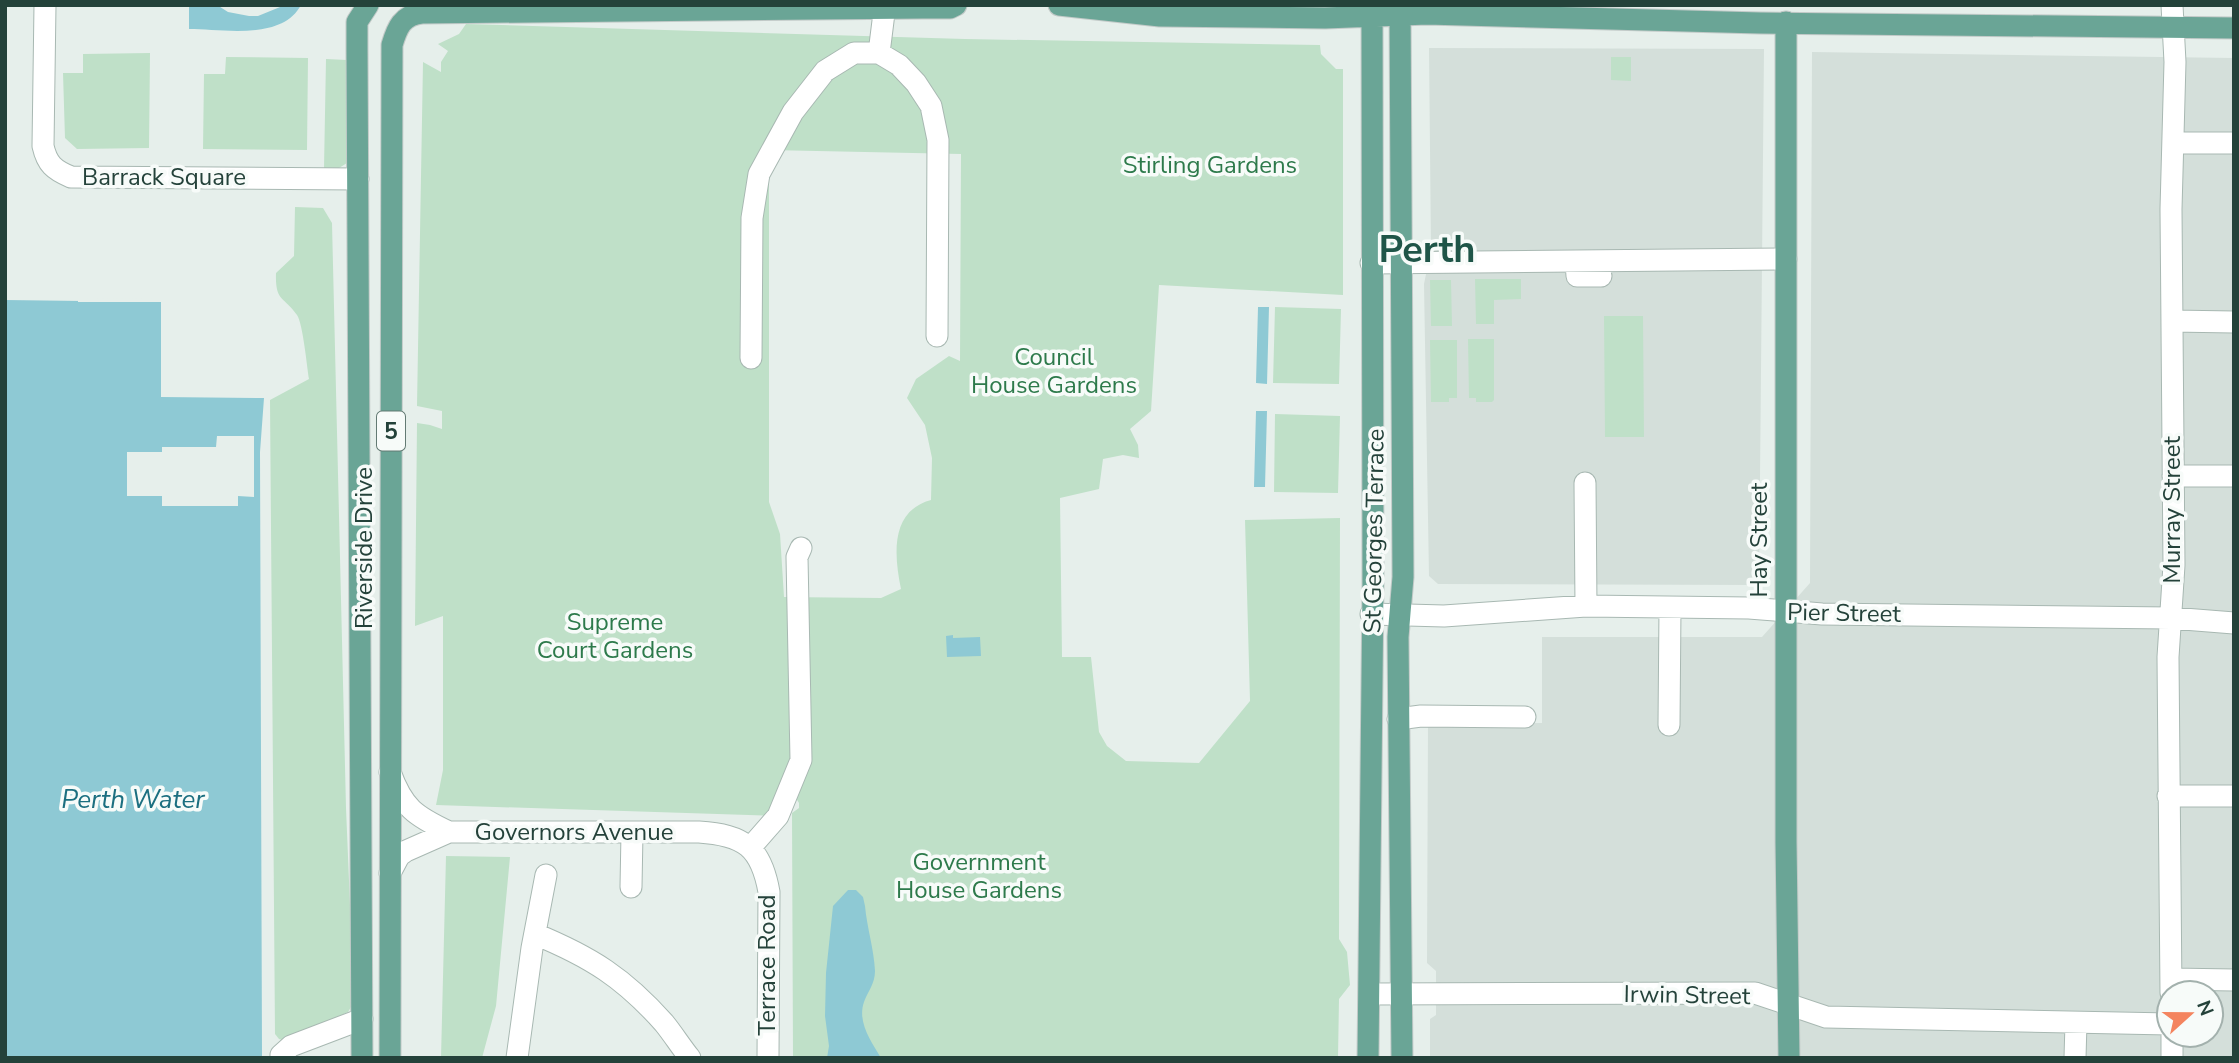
<svg xmlns="http://www.w3.org/2000/svg" width="2239" height="1063" font-family="'Nunito Sans',sans-serif">
	<style>
		.built { fill: #d4dfda; fill-rule: evenodd }
		.green { fill: #bfe0c8; fill-rule: evenodd }
		.water { fill: #8ec9d4 }
		.pier { fill: #e6efeb }
		.lines { fill: none; stroke-linecap: round; stroke-linejoin: round }
		.minor-casing { stroke: #a8b8b2; stroke-width: 23 }
		.major-casing { stroke: #c2cac8; stroke-width: 23 }
		.minor { stroke: #fff; stroke-width: 21 }
		.major { stroke: #6aa596; stroke-width: 21 }
		.labels { text-anchor: middle; dominant-baseline: central; stroke-width: 7; stroke-linejoin: round; paint-order: stroke }
		.shield { fill: #f7fbf9; stroke: #637a73; stroke-width: 2 }
		.shield-label { font-size: 23px; font-weight: bold; fill: #24423a }
		.park-label { font-size: 24px; fill: #2d7a4b; stroke: #f7fbf9 }
		.street-label { font-size: 24px; fill: #24423a; stroke: #f7fbf9 }
		.water-label { font-size: 26px; font-style: italic; fill: #1c6f80; stroke: #f7fbf9 }
		.town-label { font-size: 38px; font-weight: bold; fill: #1f5548; stroke: #f7fbf9 }
	</style>
	<rect width="100%" height="100%" fill="#e6efeb"/>
	<path class="built" d="M 1429,48 L 1764,49 L 1759,585 L 1438,584 L 1429,576 L 1424,284 L 1431,250 Z
		M 1812,52 L 2234,58 L 2234,1058 L 1430,1058 L 1430,1019 L 1436,1015 L 1436,971 L 1427,963 L 1428,724 L 1542,723 L 1542,637 L 1762,637 L 1810,583 ZM 2169,993 L 2211,993 L 2211,1035 L 2169,1035 Z"/>
	<path class="green" d="M 466,24 L 965,39 L 1320,45 L 1321,54 L 1336,69 L 1343,69 L 1343,295 L 1159,285 L 1151,411 L 1130,429 L 1138,445 L 1139,458 L 1123,455 L 1103,459 L 1099,489 L 1060,498 L 1062,657 L 1091,657 L 1099,732 L 1107,746 L 1126,761 L 1199,763 L 1250,701 L 1245,520 L 1340,518 L 1339,939 L 1347,952 L 1350,985 L 1339,999 L 1338,1058 L 793,1058 L 792,813 L 799,808 L 799,803 L 792,792 L 778,816 L 436,805 L 443,770 L 443,616 L 415,626 L 417,423 L 430,425 L 442,429 L 442,411 L 417,406 L 423,62 L 441,72 L 441,62 L 448,51 L 438,44 L 459,34 ZM 769,150 L 961,154 L 960,361 L 949,356 L 916,379 L 907,398 L 925,425 L 932,458 L 931,500 C 890,511 894,555 901,589 L 881,598 L 784,597 L 780,534 L 769,502 Z
		M 150,53 L 149,148 L 77,149 L 65,138 L 63,73 L 83,73 L 83,54 Z
		M 226,57 L 308,58 L 307,150 L 203,149 L 204,74 L 225,74 Z
		M 1611,57 L 1631,57 L 1631,81 L 1611,80 Z
		M 326,59 L 347,60 L 347,163 L 339,168 L 324,168 Z
		M 295,207 L 323,208 L 332,223 L 346,808 L 354,1002 L 348,1012 L 286,1041 L 279,1039 L 275,1034 L 270,400 L 309,379 C 307,367 303,324 297,315 C 284,296 275,302 276,273 L 294,256 Z
		M 1475,279 L 1521,279 L 1521,299 L 1494,300 L 1494,324 L 1476,324 Z
		M 1430,280 L 1451,280 L 1452,326 L 1431,326 Z
		M 1275,307 L 1341,309 L 1339,384 L 1273,383 Z
		M 1604,316 L 1643,316 L 1644,437 L 1605,437 Z
		M 1468,339 L 1494,339 L 1494,400 L 1492,402 L 1476,402 L 1476,398 L 1469,398 Z
		M 1430,340 L 1457,340 L 1457,398 L 1449,398 L 1449,402 L 1431,402 Z
		M 1275,414 L 1340,416 L 1338,493 L 1274,492 Z
		M 446,856 L 510,857 L 496,1006 L 482,1058 L 441,1058 Z"/>
	<path class="water" d="M 189,5 L 217,5 L 228,12 L 249,16 L 258,16 L 285,5 L 301,5 C 282,41 222,29 189,29 Z
		M 5,300 L 161,302 L 161,397 L 264,398 L 260,452 L 262,1058 L 5,1058 Z
		M 1258,307 L 1269,307 L 1267,384 L 1256,383 Z
		M 1256,411 L 1267,411 L 1265,487 L 1254,487 Z
		M 953,635 L 953,638 L 980,637 L 981,656 L 947,657 L 946,636 Z
		M 848,890 L 856,890 L 863,897 L 865,906 C 867,928 874,949 875,971 C 875,984 868,991 864,1002 C 857,1022 871,1041 881,1058 L 827,1058 L 829,1046 L 825,1016 L 826,973 L 833,906 Z"/>
	<path class="pier" d="M 78,298 L 161,299 L 161,302 L 78,302 Z
		M 217,436 L 254,436 L 254,497 L 238,496 L 238,506 L 162,506 L 162,496 L 127,496 L 127,452 L 162,452 L 162,447 L 216,447 Z"/>
	<g class="lines">
		<defs>
			<path id="minor" d="M 45,5 L 43,146 C 47,164 54,170 71,177 L 358,179
				M 879,53 L 885,5
				M 2173,143 L 2234,143
				M 1576,261 L 1577,276 L 1601,276
				M 1371,263 L 1786,259
				M 2172,321 L 2234,322
				M 751,358 L 752,218 L 759,174 L 793,112 L 825,71 L 854,53 L 879,53 L 899,65 L 916,83 L 931,106 L 938,140 L 937,336
				M 2173,476 L 2234,476
				M 1585,483 L 1586,606
				M 1371,614 L 1444,616 L 1586,606 L 1749,608 L 1822,614 L 2171,618 L 2234,623
				M 1398,719 L 1421,716 L 1525,717
				M 1669,725 L 1670,608
				M 390,772 C 403,808 415,816 449,832
				M 2168,796 L 2234,796
				M 750,848 L 778,816 L 801,760 L 797,557 L 801,548
				M 390,873 L 399,856 L 406,851 L 449,832 L 699,832 C 744,835 761,847 769,892 L 768,1058
				M 631,887 L 632,833
				M 535,934 C 591,957 624,978 664,1023 C 673,1034 681,1047 690,1058
				M 2171,979 L 2234,980
				M 2171,993 L 2168,657 L 2174,565 L 2171,209 L 2175,62 L 2172,5
				M 1370,994 L 1755,993 L 1826,1017 L 2169,1024
				M 2172,1035 L 2172,1058
				M 281,1058 L 281,1055 L 291,1046 L 362,1019
				M 517,1058 L 532,948 L 546,875
				M 2075,1058 L 2076,1023"/>
			<path id="major" d="M 1059,5 L 1160,16 L 1325,18 L 1427,14 L 1760,23 L 2234,28
				M 1400,5 L 1403,577 L 1398,637 L 1402,1058
				M 1786,22 L 1786,842 L 1789,1058
				M 362,1058 L 357,50 L 357,22 L 368,5
				M 390,1058 L 392,45 C 397,28 402,15 422,13 L 922,8 L 950,8 L 956,5
				M 1368,1058 L 1373,585 L 1372,5"/>
		</defs>
		<use href="#minor" class="minor-casing"/>
		<use href="#major" class="major-casing"/>
		<use href="#minor" class="minor"/>
		<use href="#major" class="major"/>
	</g>
	<g class="labels">
		<rect class="shield" x="377" y="411.5" width="28" height="39" rx="5"/>
		<g class="shield-label">
			<text x="391" y="431">5</text>
		</g>
		<g class="park-label">
			<text x="1210" y="165">Stirling Gardens</text>
			<text x="1054" y="357">Council<tspan x="1054" dy="28">House Gardens</tspan></text>
			<text x="615" y="622">Supreme<tspan x="615" dy="28">Court Gardens</tspan></text>
			<text x="979" y="862">Government<tspan x="979" dy="28">House Gardens</tspan></text>
		</g>
		<g class="street-label">
			<text x="164" y="177">Barrack Square</text>
			<text transform="translate(2172 510) rotate(-90)">Murray Street</text>
			<text transform="translate(1374 531) rotate(-89)">St Georges Terrace</text>
			<text transform="translate(1759 540) rotate(-90)">Hay Street</text>
			<text transform="translate(364 548) rotate(-90)">Riverside Drive</text>
			<text transform="translate(1844 613) rotate(1)">Pier Street</text>
			<text x="574" y="832">Governors Avenue</text>
			<text transform="translate(767 965) rotate(-90)">Terrace Road</text>
			<text transform="translate(1687 995) rotate(1)">Irwin Street</text>
		</g>
		<g class="water-label">
			<text x="133" y="799">Perth Water</text>
		</g>
		<g class="town-label">
			<text x="1427" y="249">Perth</text>
		</g>
	</g>
	<rect width="2239" height="1063" fill="none" stroke="#24423a" stroke-width="14"/>
	<g transform="translate(2190 1014) rotate(69)"><circle r="33" fill="#f7fbf9" stroke="#a3b1ad" stroke-width="2"/>
	<path d="M0-5L12 26L0 18L-12 26Z" fill="#f4845f"/>
	<text y="-10" font-size="19" font-weight="bold" text-anchor="middle" fill="#24423a">N</text>
	</g>
</svg>
